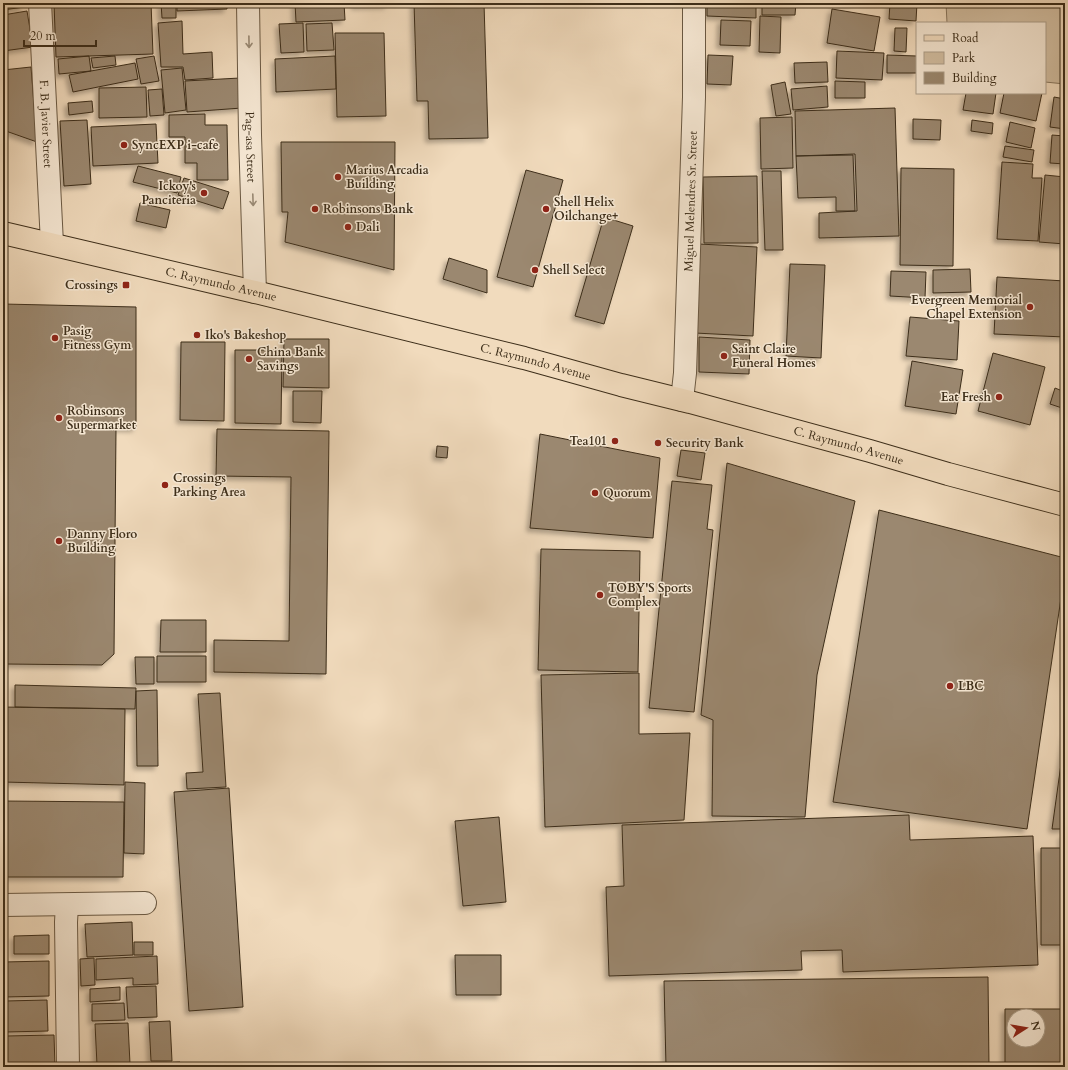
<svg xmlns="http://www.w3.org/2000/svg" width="1068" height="1070" font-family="Cardo,serif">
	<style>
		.green { fill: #d2bea1; stroke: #88765e }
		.building { fill: #9b886f; stroke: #3d2e1a; fill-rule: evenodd; filter: url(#shadow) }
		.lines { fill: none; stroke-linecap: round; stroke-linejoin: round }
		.minor-casing { stroke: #6a5943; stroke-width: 24 }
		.major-casing { stroke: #3d2e1a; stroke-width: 24 }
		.minor { stroke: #f6e8d4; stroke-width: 22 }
		.major { stroke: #f1dbbd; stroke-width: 22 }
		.oneway { stroke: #9a8b77 }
		.poi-dot { fill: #8f2418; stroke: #f6e8d4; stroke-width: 1.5 }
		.labels { text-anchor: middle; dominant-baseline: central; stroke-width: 3; stroke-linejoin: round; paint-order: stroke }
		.street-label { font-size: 12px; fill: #3d2e1a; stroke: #f6e8d4 }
		.poi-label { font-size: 12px; font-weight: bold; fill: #3d2e1a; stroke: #f6e8d4; text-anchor: start }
	</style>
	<defs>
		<filter id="shadow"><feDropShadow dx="-3.5" dy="3.5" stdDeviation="2" flood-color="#0004"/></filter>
	</defs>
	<rect width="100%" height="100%" fill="#f1dbbd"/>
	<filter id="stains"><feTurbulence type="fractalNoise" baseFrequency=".005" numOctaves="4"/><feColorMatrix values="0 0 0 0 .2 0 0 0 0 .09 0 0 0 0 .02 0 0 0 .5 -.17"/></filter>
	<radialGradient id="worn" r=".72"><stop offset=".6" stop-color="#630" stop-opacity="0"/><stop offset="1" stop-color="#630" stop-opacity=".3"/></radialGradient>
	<path class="green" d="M 946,3 L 1065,3 L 1065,84 L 1045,82 L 1045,23 L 947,23 Z"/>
	<path class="building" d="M 3,3 L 23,3 L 24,7 L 3,10 Z
		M 54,3 L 151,3 L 153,54 L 56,57 Z
		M 161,3 L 176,3 L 176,18 L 162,18 Z
		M 177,3 L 227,3 L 227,9 L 177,11 Z
		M 295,3 L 344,3 L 345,20 L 296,22 Z
		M 355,3 L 388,3 L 388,5 L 355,6 Z
		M 414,3 L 484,3 L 488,138 L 429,139 L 428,101 L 417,101 Z
		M 707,3 L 756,3 L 756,18 L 707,16 Z
		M 762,3 L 796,3 L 795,15 L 762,15 Z
		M 833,3 L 855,3 L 834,5 Z
		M 890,3 L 917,3 L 916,21 L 889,19 Z
		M 832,9 L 880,17 L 874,51 L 827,43 Z
		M 27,11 L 33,47 L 3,51 L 3,15 Z
		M 760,16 L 781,17 L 780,53 L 759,52 Z
		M 721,20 L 751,21 L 750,46 L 720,45 Z
		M 182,21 L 183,54 L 212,52 L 213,78 L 185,80 L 183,67 L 161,67 L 158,23 Z
		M 303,23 L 304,52 L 281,53 L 279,24 Z
		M 332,23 L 334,50 L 307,51 L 306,24 Z
		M 895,28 L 907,28 L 906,52 L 894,51 Z
		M 335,33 L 384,33 L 386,116 L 337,117 Z
		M 837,51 L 884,53 L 882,80 L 836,78 Z
		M 708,55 L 733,56 L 731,85 L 707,84 Z
		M 887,55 L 917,56 L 917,73 L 887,73 Z
		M 89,56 L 91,71 L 59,74 L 58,59 Z
		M 115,56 L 116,65 L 93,68 L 91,58 Z
		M 154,56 L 159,81 L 141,84 L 136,59 Z
		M 335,56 L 336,89 L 276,92 L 275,59 Z
		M 827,62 L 828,82 L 795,83 L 794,63 Z
		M 135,63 L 138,79 L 73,92 L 69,75 Z
		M 31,67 L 37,142 L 3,130 L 3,70 Z
		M 182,68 L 186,110 L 165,113 L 161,70 Z
		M 240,78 L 242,108 L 187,112 L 185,81 Z
		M 835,81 L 865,82 L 865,98 L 835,98 Z
		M 785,82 L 791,114 L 776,116 L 771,85 Z
		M 827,86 L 828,107 L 793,110 L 791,89 Z
		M 146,87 L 147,117 L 99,118 L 99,88 Z
		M 162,89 L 164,115 L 150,116 L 148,90 Z
		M 966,93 L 996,93 L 993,114 L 963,110 Z
		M 1004,93 L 1042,93 L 1036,121 L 1000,113 Z
		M 1054,97 L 1065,99 L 1065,129 L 1050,127 Z
		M 92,101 L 93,112 L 69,115 L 68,103 Z
		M 895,108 L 899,236 L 819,238 L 819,213 L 857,211 L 855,154 L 796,156 L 795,111 Z
		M 205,114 L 205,125 L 227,125 L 228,180 L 197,180 L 197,163 L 185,163 L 185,137 L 169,137 L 169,115 Z
		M 792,117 L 793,168 L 761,169 L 760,118 Z
		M 913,119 L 941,120 L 940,140 L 913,139 Z
		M 87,120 L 91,184 L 64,186 L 60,121 Z
		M 972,120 L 993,123 L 992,134 L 971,131 Z
		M 1010,122 L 1035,128 L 1031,148 L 1006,142 Z
		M 156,124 L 158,163 L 93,166 L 91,127 Z
		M 1052,135 L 1065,136 L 1065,164 L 1050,163 Z
		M 281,142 L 395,142 L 394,270 L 285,242 L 288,212 L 282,212 Z
		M 1005,146 L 1034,150 L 1032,162 L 1003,157 Z
		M 853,155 L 855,211 L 836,211 L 836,197 L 798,198 L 796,156 Z
		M 1002,162 L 1033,164 L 1032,178 L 1042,178 L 1038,241 L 997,239 Z
		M 138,166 L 181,177 L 177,193 L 133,182 Z
		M 901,168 L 954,169 L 953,266 L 900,265 Z
		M 526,170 L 563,180 L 533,287 L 497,277 Z
		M 762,171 L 781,171 L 783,250 L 765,250 Z
		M 1045,175 L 1065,177 L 1065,244 L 1039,242 Z
		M 757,176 L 758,243 L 704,243 L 703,177 Z
		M 184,178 L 229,192 L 223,209 L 178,195 Z
		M 140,203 L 170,210 L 166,228 L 136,221 Z
		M 604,217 L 633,226 L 604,324 L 575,316 Z
		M 699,244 L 757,247 L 753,336 L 695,333 Z
		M 449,258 L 487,270 L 487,293 L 443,279 Z
		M 790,264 L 825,265 L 821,358 L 786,356 Z
		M 970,269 L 971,292 L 933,293 L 933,270 Z
		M 891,271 L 926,272 L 925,298 L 890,296 Z
		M 997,277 L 1065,281 L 1065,337 L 994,334 Z
		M 3,304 L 136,307 L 136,428 L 116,428 L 114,654 L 102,665 L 5,664 L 3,662 Z
		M 910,317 L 959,321 L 957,360 L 906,356 Z
		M 699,337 L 750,340 L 749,374 L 699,372 Z
		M 284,339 L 329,339 L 329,388 L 283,387 Z
		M 181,342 L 225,342 L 224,421 L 180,420 Z
		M 235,350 L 282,350 L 281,424 L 235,423 Z
		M 993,353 L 1045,367 L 1030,425 L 978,411 Z
		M 912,361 L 963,370 L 956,414 L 905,406 Z
		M 1055,388 L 1065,392 L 1065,409 L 1050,404 Z
		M 293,391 L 322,391 L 321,423 L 293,422 Z
		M 217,429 L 329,431 L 326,674 L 214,672 L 214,640 L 289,641 L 291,477 L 216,476 Z
		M 540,434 L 660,458 L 653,538 L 530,528 Z
		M 437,446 L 448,447 L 447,458 L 436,457 Z
		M 681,450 L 705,453 L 701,480 L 677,476 Z
		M 727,463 L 855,501 L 817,675 L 805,817 L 712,816 L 713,720 L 701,715 Z
		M 672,481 L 712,485 L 707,529 L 713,530 L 694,712 L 649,708 Z
		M 879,510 L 1065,558 L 1065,571 L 1027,829 L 833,802 Z
		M 541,549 L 640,551 L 638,672 L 538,670 Z
		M 161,620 L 206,620 L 206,652 L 160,652 Z
		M 157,656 L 206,656 L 206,682 L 157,682 Z
		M 135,657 L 154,657 L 154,684 L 136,684 Z
		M 639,673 L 639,734 L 690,733 L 684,820 L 545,827 L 541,675 Z
		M 15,685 L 136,688 L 135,709 L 15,707 Z
		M 157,690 L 158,766 L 137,766 L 136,691 Z
		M 220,693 L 226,787 L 187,789 L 186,773 L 203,772 L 198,694 Z
		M 3,707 L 125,709 L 124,785 L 3,782 Z
		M 1065,735 L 1065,829 L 1052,829 Z
		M 125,782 L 145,783 L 144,854 L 124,853 Z
		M 229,788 L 243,1007 L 189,1011 L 174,792 Z
		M 3,801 L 124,802 L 123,877 L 3,877 Z
		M 909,815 L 910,840 L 1033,836 L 1038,965 L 843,972 L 842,950 L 801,951 L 802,970 L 609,976 L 606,887 L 624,886 L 622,825 Z
		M 499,817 L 506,902 L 463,906 L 455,821 Z
		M 1062,835 L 1065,835 L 1065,1006 L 1063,1006 L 1063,945 L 1041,945 L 1041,848 L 1062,848 Z
		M 132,922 L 133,955 L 87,957 L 85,924 Z
		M 49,935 L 49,954 L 14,954 L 14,936 Z
		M 134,942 L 153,942 L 153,955 L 134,955 Z
		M 455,955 L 501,955 L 501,995 L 456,995 Z
		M 157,956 L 158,984 L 133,985 L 133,978 L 96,980 L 96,959 Z
		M 94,958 L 95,985 L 81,986 L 80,959 Z
		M 49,961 L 49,996 L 4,997 L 3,962 Z
		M 988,977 L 989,1067 L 666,1067 L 664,981 Z
		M 156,986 L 157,1017 L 128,1018 L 126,987 Z
		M 120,987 L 120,1000 L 90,1002 L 90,989 Z
		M 47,1000 L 48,1031 L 6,1032 L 5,1001 Z
		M 124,1003 L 125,1020 L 92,1021 L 92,1004 Z
		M 1005,1009 L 1065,1009 L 1065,1067 L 1005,1067 ZM 1014,1016 L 1038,1016 L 1038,1040 L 1014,1040 Z
		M 170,1021 L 172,1061 L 151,1061 L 149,1022 Z
		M 128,1023 L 130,1064 L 97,1065 L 95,1024 Z
		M 54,1035 L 55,1067 L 7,1067 L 6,1036 Z
		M 180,1062 L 180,1067 L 135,1067 L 135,1064 Z"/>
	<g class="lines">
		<defs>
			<g id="minor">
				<path id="s1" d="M 40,3 L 52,244"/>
				<path id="s2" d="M 248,3 L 250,135 L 255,292"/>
				<path id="s3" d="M 682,400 L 685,373 L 694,97 L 694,3"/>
				<path d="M 3,905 L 145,903"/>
				<path d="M 67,905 L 66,922 L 68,1067"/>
			</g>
			<g id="major">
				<path id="s4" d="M 3,233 L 255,292 L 524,358 L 621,385 L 690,402 L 870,451 L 948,474 L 1065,505"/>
			</g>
		</defs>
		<use href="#minor" class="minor-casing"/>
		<use href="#major" class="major-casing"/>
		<use href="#minor" class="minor"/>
		<use href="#major" class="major"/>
	</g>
	<defs><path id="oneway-shaft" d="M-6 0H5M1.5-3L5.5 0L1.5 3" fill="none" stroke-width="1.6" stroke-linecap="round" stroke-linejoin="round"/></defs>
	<g class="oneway">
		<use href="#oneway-shaft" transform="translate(249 42) rotate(89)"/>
		<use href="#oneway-shaft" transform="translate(253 200) rotate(88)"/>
	</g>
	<g class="poi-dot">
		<circle cx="124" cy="145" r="4"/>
		<circle cx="338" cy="177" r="4"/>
		<circle cx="204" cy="193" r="4"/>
		<circle cx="315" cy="209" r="4"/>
		<circle cx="546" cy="209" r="4"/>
		<circle cx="348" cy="227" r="4"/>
		<circle cx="535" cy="270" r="4"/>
		<rect x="122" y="281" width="8" height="8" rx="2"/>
		<circle cx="1030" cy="307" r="4"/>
		<circle cx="197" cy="335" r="4"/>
		<circle cx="55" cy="338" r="4"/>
		<circle cx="724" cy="356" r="4"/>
		<circle cx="249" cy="359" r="4"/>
		<circle cx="999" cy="397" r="4"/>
		<circle cx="59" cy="418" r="4"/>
		<circle cx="615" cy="441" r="4"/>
		<circle cx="658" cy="443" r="4"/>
		<circle cx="165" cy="485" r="4"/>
		<circle cx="595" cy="493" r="4"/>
		<circle cx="59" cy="541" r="4"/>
		<circle cx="600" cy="595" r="4"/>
		<circle cx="950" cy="686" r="4"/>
	</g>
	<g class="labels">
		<g class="street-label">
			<text stroke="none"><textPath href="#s1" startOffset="121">F. B. Javier Street</textPath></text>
			<text stroke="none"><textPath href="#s2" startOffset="144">Pag-asa Street</textPath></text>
			<text stroke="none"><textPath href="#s3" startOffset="199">Miguel Melendres Sr. Street</textPath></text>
			<text stroke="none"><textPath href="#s4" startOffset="224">C. Raymundo Avenue</textPath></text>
			<text stroke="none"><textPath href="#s4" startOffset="548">C. Raymundo Avenue</textPath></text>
			<text stroke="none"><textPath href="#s4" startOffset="872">C. Raymundo Avenue</textPath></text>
		</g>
		<g class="poi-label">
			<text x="132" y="145">SyncEXP i-cafe</text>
			<text x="346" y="170">Marius Arcadia<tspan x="346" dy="14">Building</tspan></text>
			<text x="196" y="186" text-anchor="end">Ickoy's<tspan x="196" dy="14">Panciteria</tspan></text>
			<text x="554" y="202">Shell Helix<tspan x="554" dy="14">Oilchange+</tspan></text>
			<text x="323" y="209">Robinsons Bank</text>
			<text x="356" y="227">Dali</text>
			<text x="543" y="270">Shell Select</text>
			<text x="118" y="285" text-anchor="end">Crossings</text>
			<text x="1022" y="300" text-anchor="end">Evergreen Memorial<tspan x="1022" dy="14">Chapel Extension</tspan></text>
			<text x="63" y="331">Pasig<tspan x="63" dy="14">Fitness Gym</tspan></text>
			<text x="205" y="335">Iko's Bakeshop</text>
			<text x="732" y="349">Saint Claire<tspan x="732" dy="14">Funeral Homes</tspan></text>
			<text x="257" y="352">China Bank<tspan x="257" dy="14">Savings</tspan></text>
			<text x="991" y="397" text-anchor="end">Eat Fresh</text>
			<text x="67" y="411">Robinsons<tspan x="67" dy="14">Supermarket</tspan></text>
			<text x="607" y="441" text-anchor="end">Tea101</text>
			<text x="666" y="443">Security Bank</text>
			<text x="173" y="478">Crossings<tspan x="173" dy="14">Parking Area</tspan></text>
			<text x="603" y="493">Quorum</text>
			<text x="67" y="534">Danny Floro<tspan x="67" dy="14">Building</tspan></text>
			<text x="608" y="588">TOBY'S Sports<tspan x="608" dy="14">Complex</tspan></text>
			<text x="958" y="686">LBC</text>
		</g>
	</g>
	<rect width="1068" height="1070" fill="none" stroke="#f1dbbd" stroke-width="16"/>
	<rect x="4" y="4" width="1060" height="1062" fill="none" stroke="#3d2e1a" stroke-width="2"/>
	<rect x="8" y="8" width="1052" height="1054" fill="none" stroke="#3d2e1a"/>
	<rect x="916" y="22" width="130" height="72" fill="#f6e8d4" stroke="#ac9e8a"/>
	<rect x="924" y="35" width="20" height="6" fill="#f1dbbd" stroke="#ac9e8a"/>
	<text x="952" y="42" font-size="12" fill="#3d2e1a">Road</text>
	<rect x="924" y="52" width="20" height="12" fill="#d2bea1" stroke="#ac9e8a"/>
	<text x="952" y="62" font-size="12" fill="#3d2e1a">Park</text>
	<rect x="924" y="72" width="20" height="12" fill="#9b886f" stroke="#ac9e8a"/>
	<text x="952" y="82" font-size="12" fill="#3d2e1a">Building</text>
	<g transform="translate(1026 1028) rotate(78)"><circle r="19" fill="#f6e8d4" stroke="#ac9e8a"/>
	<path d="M0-3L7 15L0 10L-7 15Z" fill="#8f2418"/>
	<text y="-6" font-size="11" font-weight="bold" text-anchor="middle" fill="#3d2e1a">N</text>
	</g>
	<path d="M24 40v6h72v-6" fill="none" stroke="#3d2e1a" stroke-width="2"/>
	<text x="30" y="40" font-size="12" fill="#3d2e1a" stroke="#f6e8d4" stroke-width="3" paint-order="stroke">20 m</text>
	<rect width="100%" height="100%" filter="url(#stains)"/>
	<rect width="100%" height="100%" fill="url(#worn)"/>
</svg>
